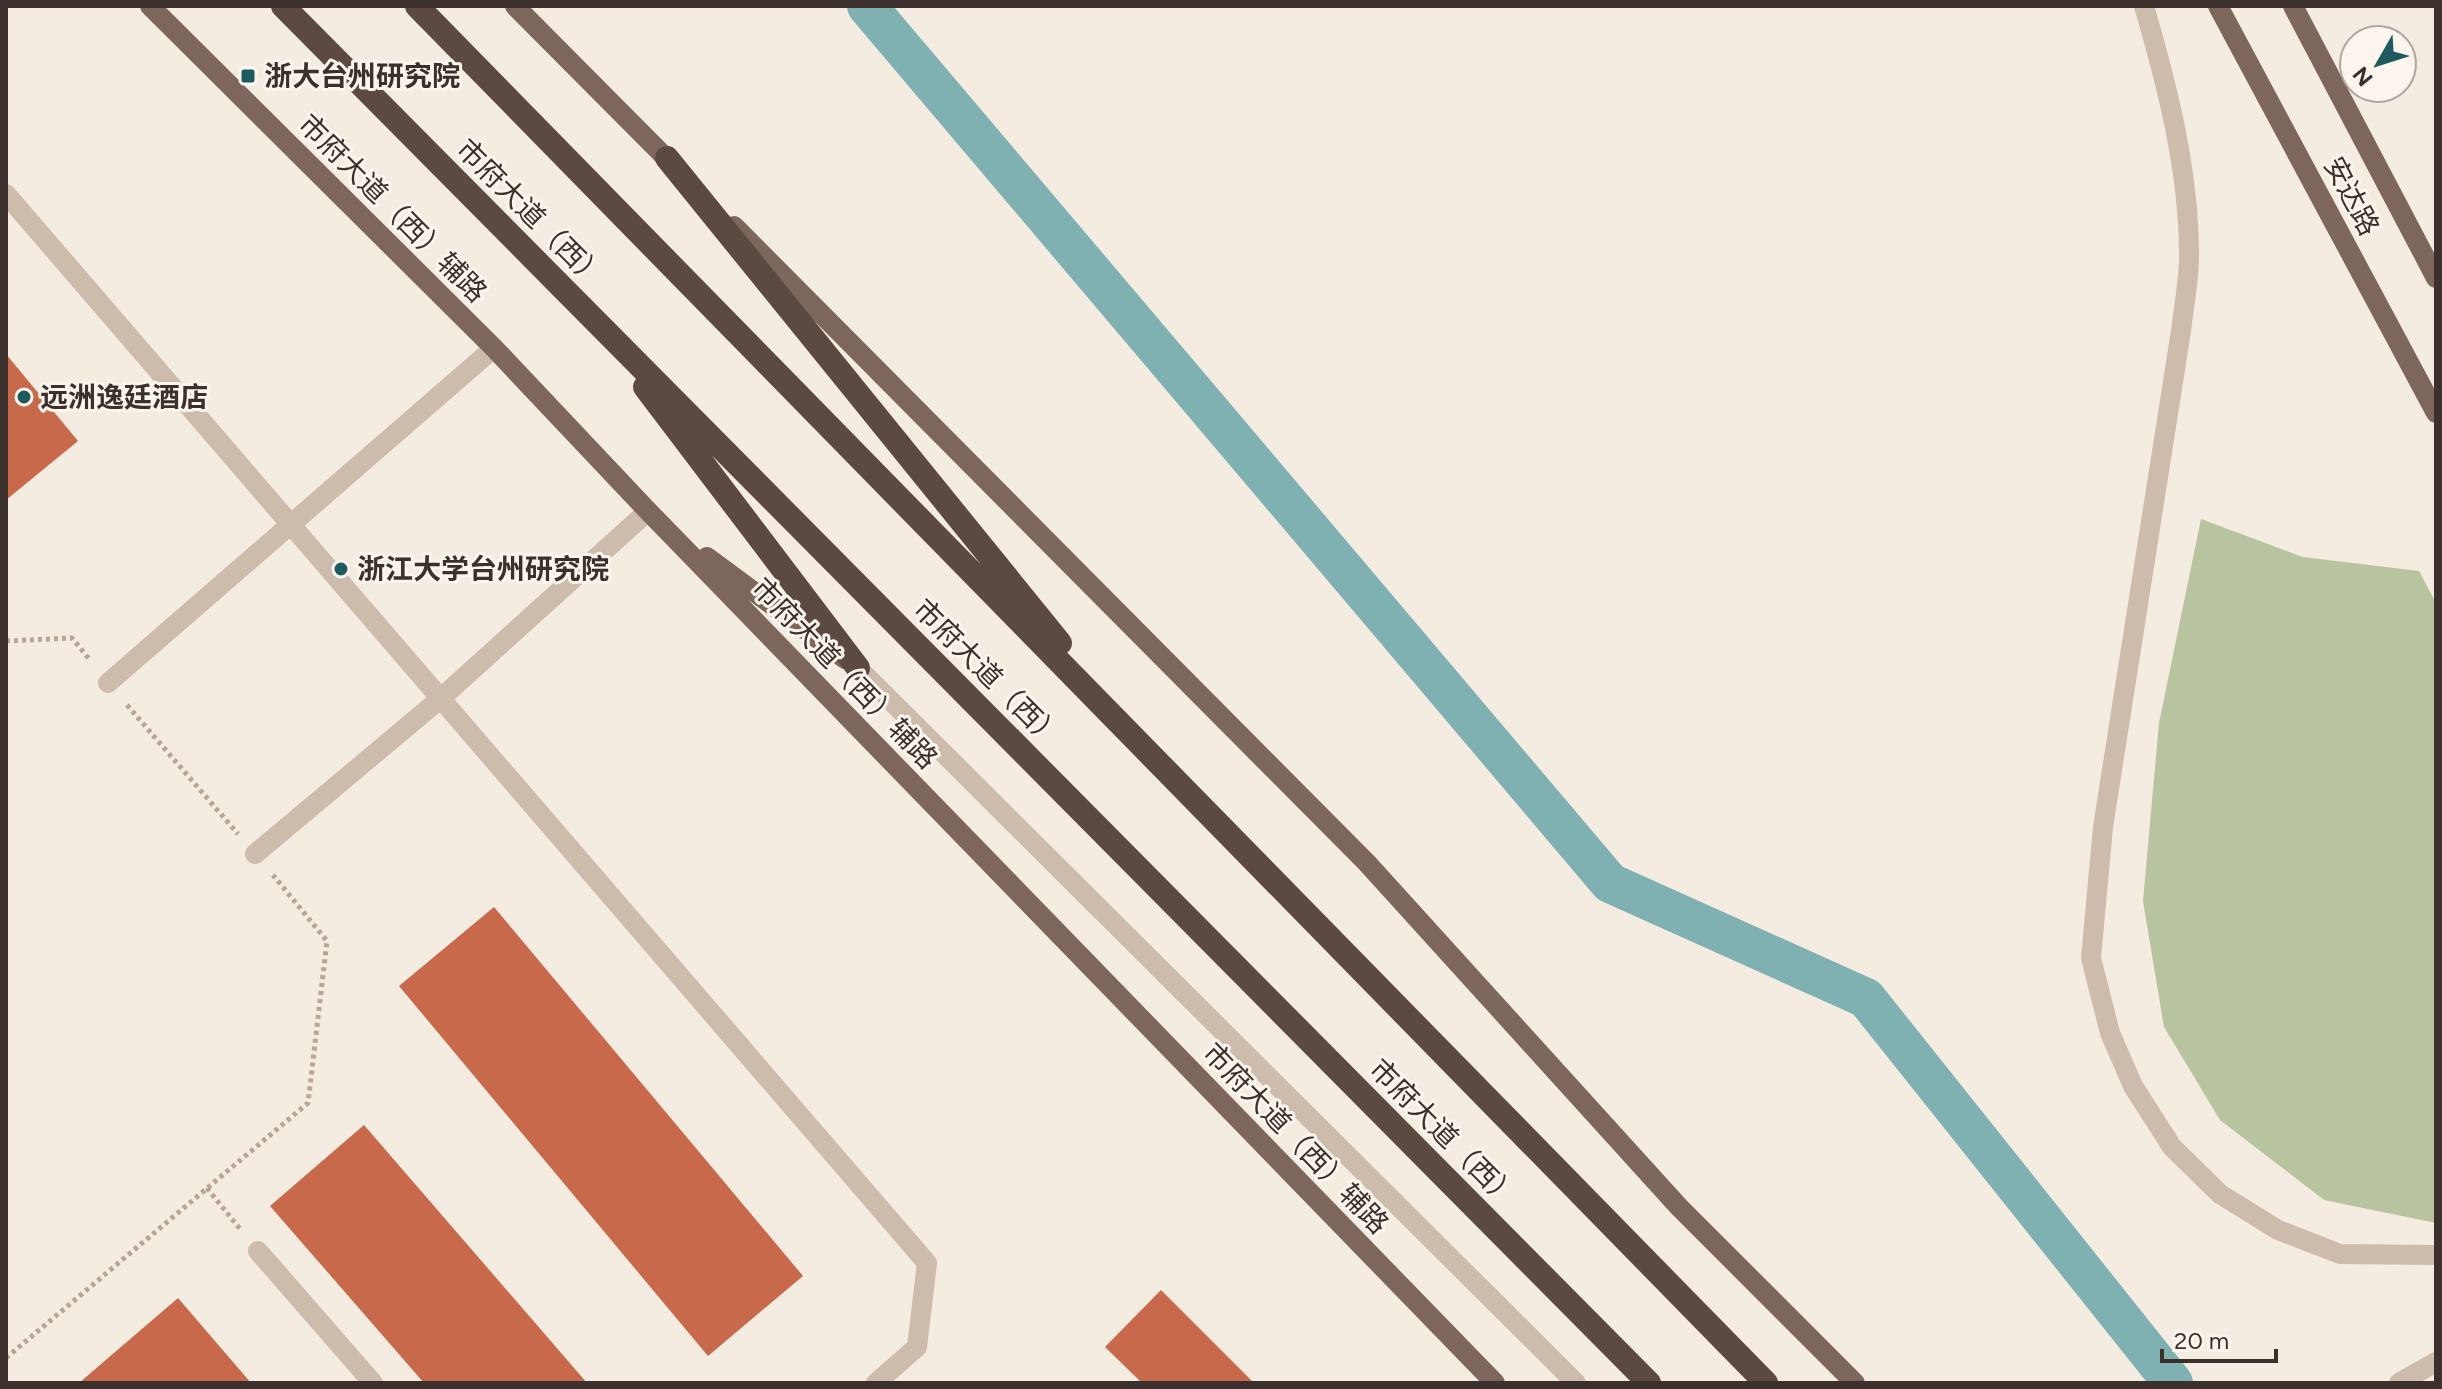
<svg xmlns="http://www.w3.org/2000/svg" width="2442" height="1389" font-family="Figtree,'Noto Sans SC',sans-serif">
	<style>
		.green { fill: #b8c4a0 }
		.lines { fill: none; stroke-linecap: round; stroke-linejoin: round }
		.canal { stroke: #7fb0b2; stroke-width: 40 }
		.building { fill: #c8694b }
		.path { stroke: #b9a596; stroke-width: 5; stroke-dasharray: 4 4; stroke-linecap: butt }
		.minor { stroke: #cdbbac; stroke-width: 20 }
		.major { stroke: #7d675c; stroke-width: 20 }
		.highway { stroke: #5c4a42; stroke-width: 24 }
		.poi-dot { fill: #1f5a5e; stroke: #fbf5ee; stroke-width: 3 }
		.labels { text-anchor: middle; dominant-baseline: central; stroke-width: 6; stroke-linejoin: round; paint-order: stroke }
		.poi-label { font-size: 28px; font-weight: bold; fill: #3b302b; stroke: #fbf5ee; text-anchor: start }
		.street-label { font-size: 28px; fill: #3b302b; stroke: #fbf5ee }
	</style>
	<rect width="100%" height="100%" fill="#f4ebe1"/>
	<path class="green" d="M 2201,519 L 2303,557 L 2419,571 L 2436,603 L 2436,1223 L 2324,1200 L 2220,1120 L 2164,1027 L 2143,901 L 2159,723 Z"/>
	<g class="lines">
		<path class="canal" d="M 867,6 L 1610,883 L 1866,998 L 2173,1383"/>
	</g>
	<path class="building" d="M 6,354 L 78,441 L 6,500 Z
		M 494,907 L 803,1276 L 708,1356 L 399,986 Z
		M 364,1125 L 587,1383 L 424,1383 L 270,1206 Z
		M 1161,1290 L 1254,1383 L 1142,1383 L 1105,1347 Z
		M 178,1298 L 251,1383 L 79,1383 Z"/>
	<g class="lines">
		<path class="path" d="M 6,641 L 72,638 L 90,660
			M 127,705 L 238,834
			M 207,1188 L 240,1229
			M 6,1358 L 308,1103 L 327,941 L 273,875"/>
		<path class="minor" d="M 2144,6 C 2167,85 2188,167 2189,250 C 2190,276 2184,304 2181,331 L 2103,827 L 2091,958 L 2110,1033 L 2133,1086 L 2172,1147 L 2220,1194 L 2278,1230 L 2340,1254 L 2436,1255
			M 6,194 L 927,1263 L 917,1347 L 876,1383
			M 858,668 L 1576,1383
			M 108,683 L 494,348
			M 255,854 L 440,699 L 648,511
			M 258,1251 L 373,1383
			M 2399,1383 L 2436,1362"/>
		<path class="major" d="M 150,6 L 494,348 L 648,511 L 1495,1383
			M 515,6 L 677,169
			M 2218,6 L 2436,413
			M 2293,6 L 2436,278
			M 734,226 L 1367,863 L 1679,1207 L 1855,1383
			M 707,557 L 845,659"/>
		<path class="highway" d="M 283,6 L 1649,1383
			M 417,6 L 1766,1383
			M 667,158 L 1060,643
			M 645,387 L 858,668"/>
	</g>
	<g class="poi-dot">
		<rect x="240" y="68" width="16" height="16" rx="4"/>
		<circle cx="24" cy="397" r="8"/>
		<circle cx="341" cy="569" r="8"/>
	</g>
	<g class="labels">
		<g class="poi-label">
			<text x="264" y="76">浙大台州研究院</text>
			<text x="40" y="397">远洲逸廷酒店</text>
			<text x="357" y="569">浙江大学台州研究院</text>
		</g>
		<g class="street-label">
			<text transform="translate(2352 196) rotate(62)">安达路</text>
			<text transform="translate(393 208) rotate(45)">市府大道（西）辅路</text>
			<text transform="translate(531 213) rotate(45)">市府大道（西）</text>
			<text transform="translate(845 673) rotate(46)">市府大道（西）辅路</text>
			<text transform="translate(988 673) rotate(45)">市府大道（西）</text>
			<text transform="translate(1444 1133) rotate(45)">市府大道（西）</text>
			<text transform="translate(1296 1138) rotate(46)">市府大道（西）辅路</text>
		</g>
	</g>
	<rect width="2442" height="1389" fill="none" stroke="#3b302b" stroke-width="16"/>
	<g transform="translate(2378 64) rotate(231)"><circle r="38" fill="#fbf5ee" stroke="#aea6a0" stroke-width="2"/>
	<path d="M0-6L14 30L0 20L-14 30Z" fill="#1f5a5e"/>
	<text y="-12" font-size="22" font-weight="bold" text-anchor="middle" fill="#3b302b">N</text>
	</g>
	<path d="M2162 1349v12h114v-12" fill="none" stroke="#3b302b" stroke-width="4"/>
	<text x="2174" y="1349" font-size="24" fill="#3b302b" stroke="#fbf5ee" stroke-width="6" paint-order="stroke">20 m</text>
</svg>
